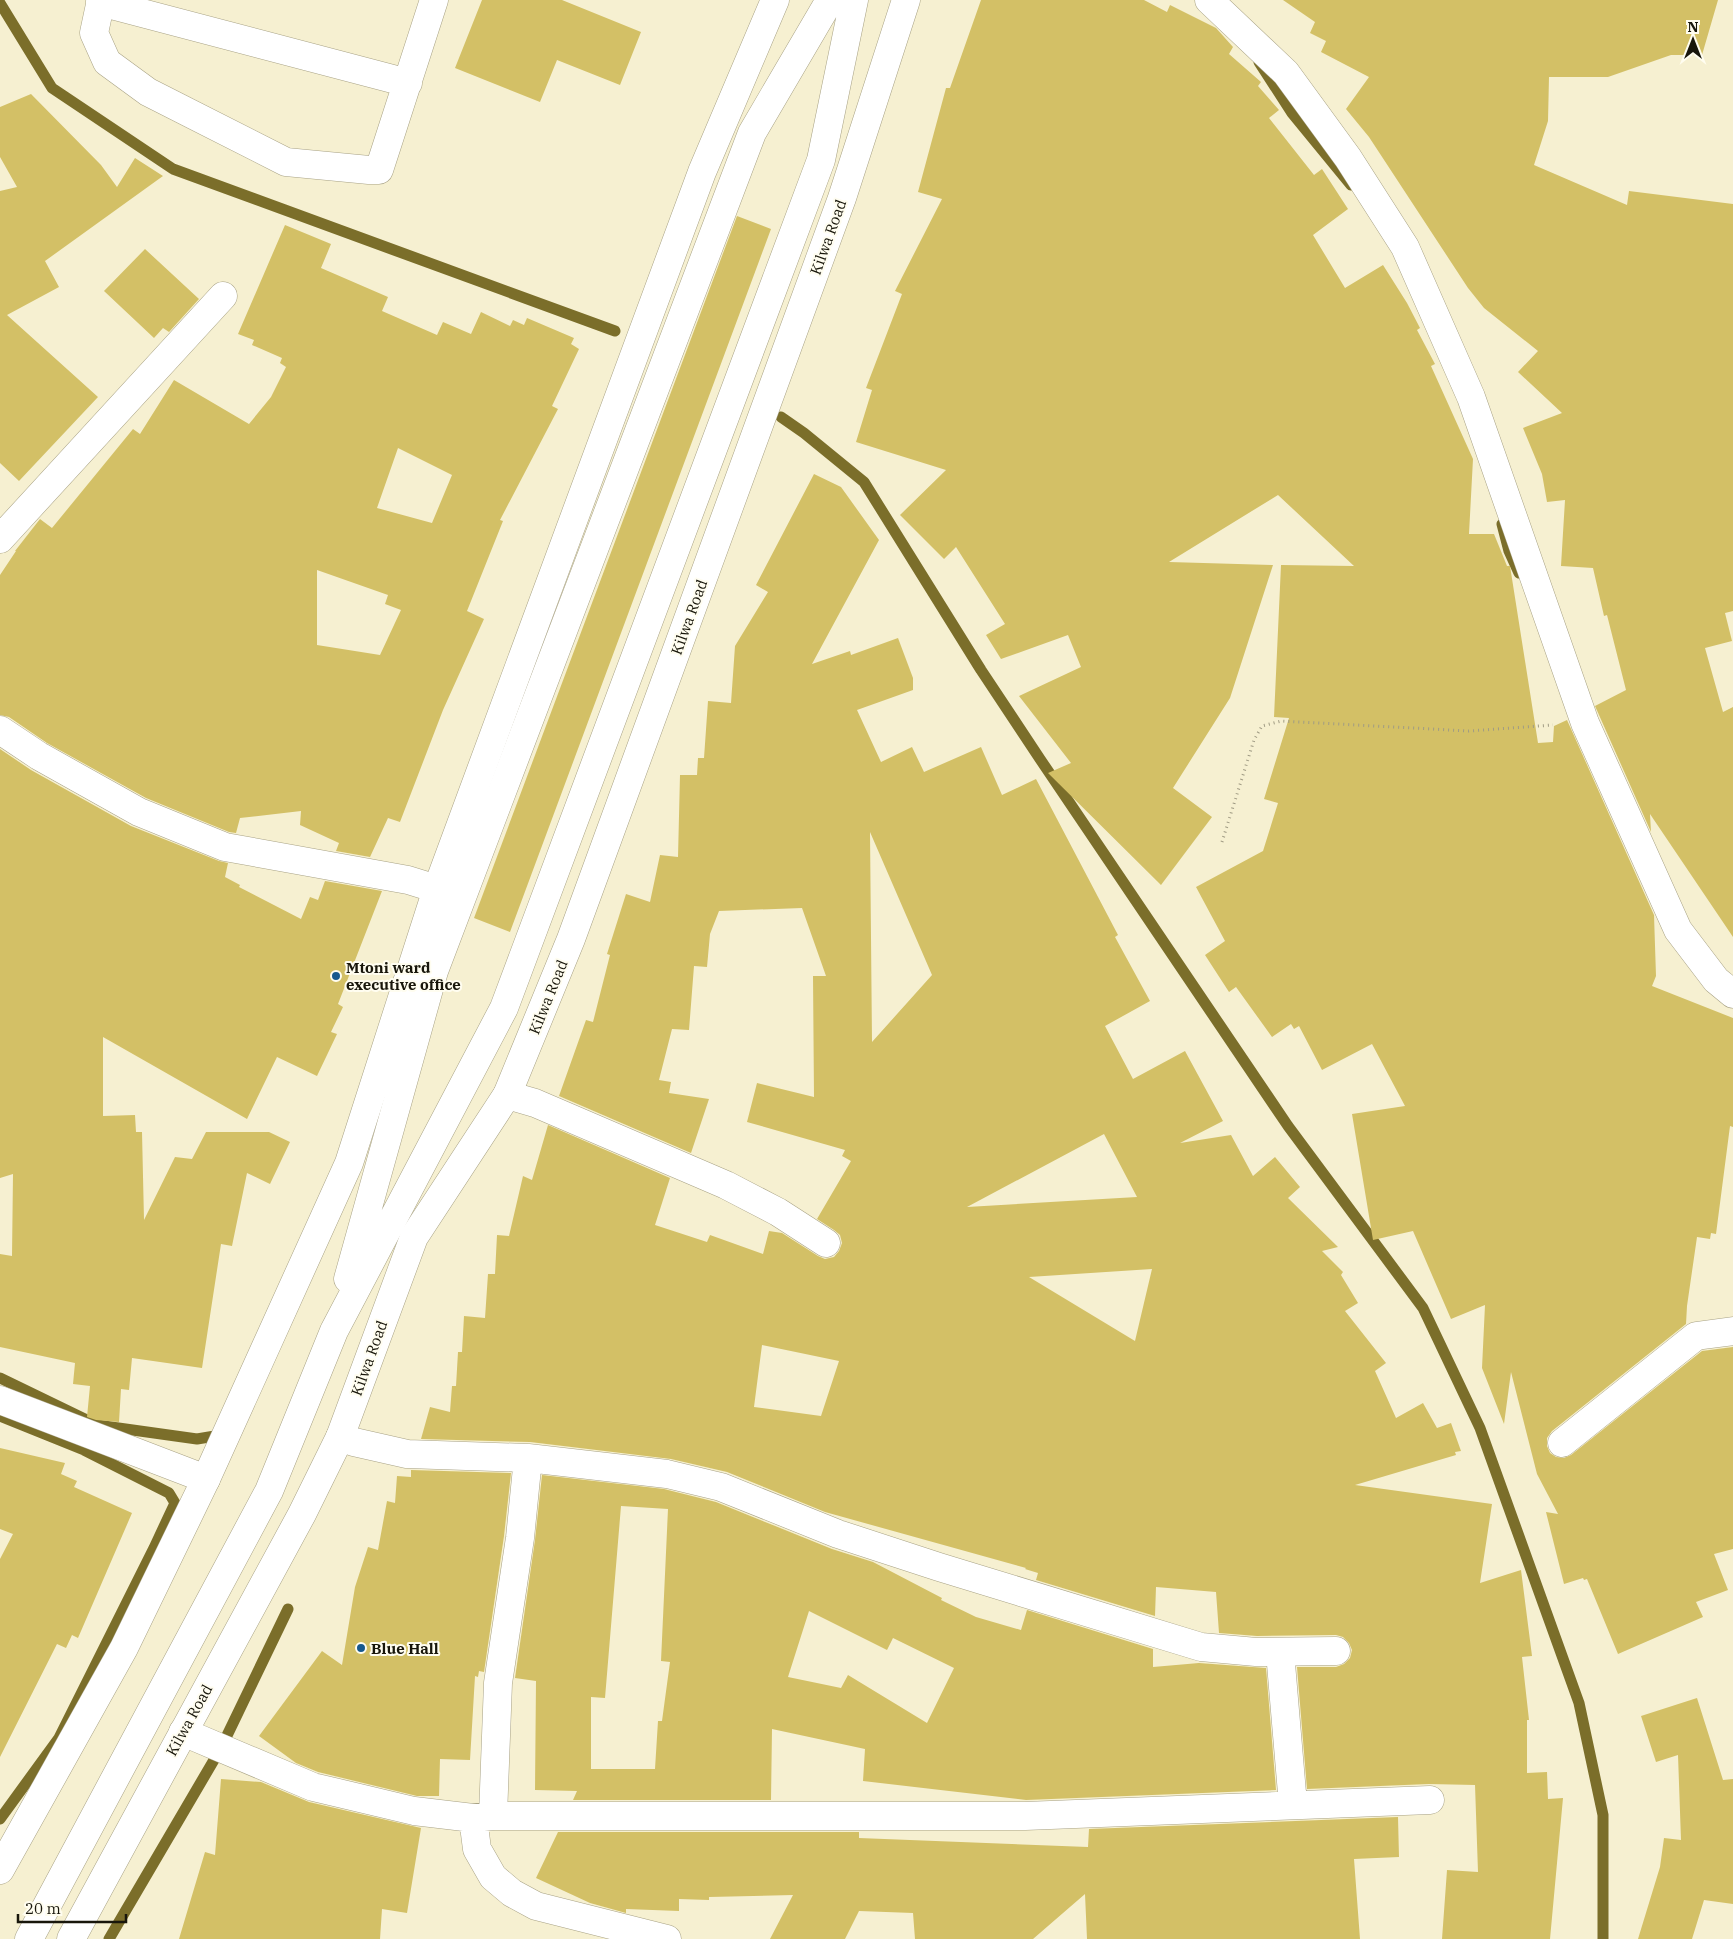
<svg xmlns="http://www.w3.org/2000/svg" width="1733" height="1939" font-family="'IBM Plex Serif',serif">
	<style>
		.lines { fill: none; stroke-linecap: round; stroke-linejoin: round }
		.stream { stroke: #7b6e2a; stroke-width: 11 }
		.building { fill: #d3c066; fill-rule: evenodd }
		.minor-casing { stroke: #a8a285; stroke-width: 29 }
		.highway-casing { stroke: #a8a285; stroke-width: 29 }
		.path { stroke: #a09b84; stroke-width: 3; stroke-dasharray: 1 4; stroke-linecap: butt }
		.minor { stroke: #fff; stroke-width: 28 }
		.highway { stroke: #fff; stroke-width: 28 }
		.poi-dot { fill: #17598e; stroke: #fffdf0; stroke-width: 2 }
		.labels { text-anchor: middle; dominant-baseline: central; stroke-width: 4; stroke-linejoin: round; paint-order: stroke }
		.street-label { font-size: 15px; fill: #18160b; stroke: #fffdf0 }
		.poi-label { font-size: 15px; font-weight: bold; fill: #18160b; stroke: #fffdf0; text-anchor: start }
	</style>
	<rect width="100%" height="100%" fill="#f6f0d1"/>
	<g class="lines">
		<path class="stream" d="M 0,3 L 52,88 L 173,169 L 615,331
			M 1259,62 L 1292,113 L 1351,185
			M 781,417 L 804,433 L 864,482 L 981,670 L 1040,759 L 1288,1126 L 1423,1308 L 1480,1428 L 1579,1703 L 1603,1815 L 1603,1939
			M 1502,524 L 1509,551 L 1519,573
			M 0,1378 L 97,1425 L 197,1439 L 215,1436
			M 0,1416 L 84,1450 L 169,1493 L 175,1503 L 154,1548 L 59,1738 L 0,1819
			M 109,1939 L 221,1748 L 288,1609"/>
	</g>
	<path class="building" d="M 482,0 L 562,0 L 641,32 L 620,85 L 557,60 L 540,102 L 455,68 Z
		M 981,0 L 1144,0 L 1167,12 L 1170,5 L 1216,28 L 1233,47 L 1229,54 L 1261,82 L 1258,86 L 1279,110 L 1269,118 L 1314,175 L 1322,169 L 1348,209 L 1313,235 L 1345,288 L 1383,265 L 1407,303 L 1420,328 L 1417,330 L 1435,364 L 1431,366 L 1473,459 L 1469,534 L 1494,534 L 1507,566 L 1510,566 L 1538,743 L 1553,742 L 1554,726 L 1567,720 L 1654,915 L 1656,976 L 1652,986 L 1733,1018 L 1733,1127 L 1730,1126 L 1716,1234 L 1711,1233 L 1710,1239 L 1697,1237 L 1687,1306 L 1686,1324 L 1552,1431 L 1547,1438 L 1547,1446 L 1550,1453 L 1556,1457 L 1564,1458 L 1571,1455 L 1702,1351 L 1733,1347 L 1733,1549 L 1714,1554 L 1728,1590 L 1696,1602 L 1703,1617 L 1618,1654 L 1587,1579 L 1584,1580 L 1583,1578 L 1564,1584 L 1546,1512 L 1558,1514 L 1537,1474 L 1511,1372 L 1504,1424 L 1482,1368 L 1485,1305 L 1451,1319 L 1413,1231 L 1373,1240 L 1352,1114 L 1405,1106 L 1372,1044 L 1322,1070 L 1299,1026 L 1294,1029 L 1291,1024 L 1272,1037 L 1236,987 L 1229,992 L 1205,955 L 1225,941 L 1196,887 L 1263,851 L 1278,803 L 1264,799 L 1289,718 L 1274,717 L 1281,565 L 1354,566 L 1278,495 L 1169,562 L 1273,565 L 1230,698 L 1173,788 L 1212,817 L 1161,885 L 1048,773 L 1071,763 L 1019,696 L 1081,667 L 1068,635 L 1001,659 L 986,635 L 1005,624 L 956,547 L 944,559 L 900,515 L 946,470 L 856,442 L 872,390 L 866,388 L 902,294 L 895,291 L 942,199 L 918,192 L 946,88 L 950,88 Z
		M 1283,0 L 1718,0 L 1702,55 L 1671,55 L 1608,77 L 1549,77 L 1548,121 L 1534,165 L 1627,205 L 1629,191 L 1733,204 L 1733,611 L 1725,613 L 1732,641 L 1705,648 L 1723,712 L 1733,707 L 1733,937 L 1650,814 L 1651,832 L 1595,706 L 1626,690 L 1607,615 L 1604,616 L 1593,568 L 1561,566 L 1565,500 L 1547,502 L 1542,474 L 1523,428 L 1562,413 L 1518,372 L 1538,351 L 1484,308 L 1468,288 L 1369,137 L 1346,109 L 1369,77 L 1321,52 L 1326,41 L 1310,33 L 1315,22 Z
		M 31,94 L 101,165 L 117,187 L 135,158 L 163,176 L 45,261 L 59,287 L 7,315 L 98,397 L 19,481 L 0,463 L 0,191 L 17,187 L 0,157 L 0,107 Z
		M 737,216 L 771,229 L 510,932 L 474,918 Z
		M 285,225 L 331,244 L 321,268 L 388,297 L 382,311 L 437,335 L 443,322 L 471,334 L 481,312 L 510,326 L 513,320 L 524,325 L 527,318 L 574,338 L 571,344 L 579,349 L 552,406 L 558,409 L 500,520 L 503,521 L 467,611 L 484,619 L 443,710 L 400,822 L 388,818 L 370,857 L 336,851 L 339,843 L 300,825 L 301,811 L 240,818 L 236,833 L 229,832 L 146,798 L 47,743 L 9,717 L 0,715 L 0,575 L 16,551 L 15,551 L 40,519 L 52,528 L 133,429 L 140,434 L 174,380 L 249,424 L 271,397 L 286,367 L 280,363 L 282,358 L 252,345 L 254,340 L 238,334 ZM 398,448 L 452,475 L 432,523 L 377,508 ZM 317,570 L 388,595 L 385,604 L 401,610 L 380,655 L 317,645 Z
		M 145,249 L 199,299 L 169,332 L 163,328 L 154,338 L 104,291 Z
		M 814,474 L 841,487 L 879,540 L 812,664 L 850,651 L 851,655 L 898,638 L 913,678 L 913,690 L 857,710 L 881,762 L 912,747 L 924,772 L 981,747 L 1002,795 L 1036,779 L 1118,935 L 1115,937 L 1150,1001 L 1105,1026 L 1133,1079 L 1185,1051 L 1223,1121 L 1180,1143 L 1231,1135 L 1253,1176 L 1275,1157 L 1300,1187 L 1288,1198 L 1338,1247 L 1322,1251 L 1343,1272 L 1341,1275 L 1358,1303 L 1345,1311 L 1386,1363 L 1375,1371 L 1396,1418 L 1423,1403 L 1437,1428 L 1451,1423 L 1461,1451 L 1455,1452 L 1456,1455 L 1355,1485 L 1492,1504 L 1480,1583 L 1521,1570 L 1532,1656 L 1522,1657 L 1529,1720 L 1527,1720 L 1527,1773 L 1547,1772 L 1548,1799 L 1563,1798 L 1550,1939 L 1442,1939 L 1447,1870 L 1478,1872 L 1475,1785 L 1429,1784 L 1307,1789 L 1297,1667 L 1336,1667 L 1344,1664 L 1350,1658 L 1352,1650 L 1349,1643 L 1343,1637 L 1336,1635 L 1257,1636 L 1219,1633 L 1216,1592 L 1156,1587 L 1155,1616 L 1036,1580 L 1038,1573 L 1025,1569 L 1026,1568 L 825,1512 L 727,1472 L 671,1459 L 530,1442 L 421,1439 L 430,1407 L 450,1412 L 452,1386 L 456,1386 L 458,1352 L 462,1352 L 464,1316 L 485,1318 L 488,1274 L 495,1274 L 497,1235 L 509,1236 L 523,1176 L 532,1180 L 548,1125 L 670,1178 L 655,1225 L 707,1242 L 710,1235 L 763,1254 L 769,1231 L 782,1233 L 818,1256 L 825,1259 L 834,1257 L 839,1251 L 842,1243 L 840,1235 L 834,1230 L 817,1219 L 851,1161 L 842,1156 L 845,1150 L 747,1122 L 757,1083 L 814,1097 L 813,976 L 826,976 L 802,908 L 719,911 L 710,934 L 707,967 L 694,966 L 689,1030 L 672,1029 L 659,1080 L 671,1082 L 669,1093 L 709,1099 L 691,1153 L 559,1096 L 586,1020 L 593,1022 L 610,955 L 607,954 L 626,894 L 650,902 L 660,855 L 678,857 L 680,775 L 697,775 L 698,758 L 704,758 L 708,701 L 731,703 L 735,646 L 768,592 L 756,585 ZM 870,832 L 932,975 L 872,1042 ZM 1104,1134 L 1137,1197 L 967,1207 ZM 1152,1269 L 1135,1341 L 1029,1277 ZM 762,1345 L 839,1361 L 821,1416 L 754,1407 Z
		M 0,749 L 31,770 L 131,826 L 219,861 L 228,863 L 225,877 L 240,885 L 239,887 L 301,919 L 310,897 L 318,900 L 325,881 L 382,891 L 338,1004 L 343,1007 L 331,1032 L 337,1034 L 317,1076 L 277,1057 L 247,1119 L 103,1037 L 103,1116 L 135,1115 L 136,1132 L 142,1132 L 144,1220 L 175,1157 L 192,1159 L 206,1132 L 269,1132 L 290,1142 L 270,1184 L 247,1173 L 232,1246 L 221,1244 L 202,1368 L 132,1358 L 129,1390 L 121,1389 L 119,1422 L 96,1420 L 87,1417 L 90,1386 L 73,1384 L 75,1363 L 0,1347 L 0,1254 L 12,1256 L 13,1174 L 0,1178 Z
		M 0,1448 L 65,1463 L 61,1474 L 77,1481 L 74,1487 L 132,1513 L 78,1638 L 72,1635 L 66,1648 L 57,1644 L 0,1757 L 0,1559 L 13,1534 L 0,1529 Z
		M 411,1470 L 511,1473 L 504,1536 L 484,1672 L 479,1671 L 478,1677 L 475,1676 L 470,1760 L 440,1759 L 439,1796 L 417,1796 L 318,1772 L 296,1763 L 259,1736 L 322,1651 L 342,1665 L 355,1587 L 368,1547 L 378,1550 L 387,1501 L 395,1503 L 397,1476 L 411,1477 Z
		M 542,1475 L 664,1489 L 716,1502 L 832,1549 L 873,1562 L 942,1598 L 941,1600 L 976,1617 L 1021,1630 L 1027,1610 L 1153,1649 L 1153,1667 L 1199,1663 L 1266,1668 L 1276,1790 L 1026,1800 L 863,1781 L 865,1749 L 772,1729 L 771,1800 L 573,1800 L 577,1791 L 535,1790 L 536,1681 L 515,1678 L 535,1540 ZM 621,1506 L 668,1509 L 661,1661 L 670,1662 L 662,1721 L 658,1721 L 655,1769 L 591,1769 L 591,1697 L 605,1698 ZM 809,1611 L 887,1650 L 893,1638 L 954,1668 L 927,1723 L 848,1675 L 841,1688 L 788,1677 Z
		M 1697,1698 L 1723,1780 L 1733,1779 L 1733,1904 L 1704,1900 L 1692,1939 L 1638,1939 L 1660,1867 L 1664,1838 L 1681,1840 L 1678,1755 L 1656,1762 L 1641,1716 Z
		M 221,1779 L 261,1782 L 309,1802 L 421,1828 L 407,1913 L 382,1909 L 380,1939 L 179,1939 L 205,1852 L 215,1855 Z
		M 1398,1817 L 1399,1857 L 1354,1859 L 1360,1939 L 1087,1939 L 1085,1894 L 1033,1939 L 915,1939 L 913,1913 L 859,1911 L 845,1939 L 770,1939 L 793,1895 L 709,1897 L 709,1900 L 679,1899 L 679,1911 L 626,1909 L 626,1913 L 590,1903 L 536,1878 L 558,1832 L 859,1832 L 859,1838 L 1088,1847 L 1089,1829 Z"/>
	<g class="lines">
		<defs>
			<path id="minor" d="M 101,0 L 94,33 L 107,62 L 148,92 L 286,162 L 369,170 L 379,170 L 434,0
				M 1209,0 L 1286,73 L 1348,158 L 1405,247 L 1471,397 L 1585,723 L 1678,930 L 1716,980 L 1733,994
				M 100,2 L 408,83
				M 0,539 L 223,296
				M 0,730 L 39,756 L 139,812 L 225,847 L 408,880 L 437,889
				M 507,1095 L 535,1103 L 726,1185 L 778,1212 L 826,1243
				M 348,1279 L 434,971 L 752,133 L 830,0
				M 0,1400 L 206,1479
				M 340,1437 L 354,1442 L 407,1454 L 528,1458 L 667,1474 L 721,1487 L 838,1534 L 939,1567 L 1201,1647 L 1256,1652 L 1336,1651
				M 1562,1443 L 1696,1336 L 1733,1331
				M 1280,1652 L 1293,1805
				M 183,1732 L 313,1787 L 414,1811 L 473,1818 L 493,1816 L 1025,1816 L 1430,1800
				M 493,1816 L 498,1683 L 520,1538 L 528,1458
				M 473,1818 L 477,1849 L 493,1877 L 512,1893 L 536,1906 L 667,1939
				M 29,1939 L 269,1491 L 334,1331 L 504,1008 L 821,160 L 854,0"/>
			<path id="highway" d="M 0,1870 L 124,1648 L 206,1479 L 349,1163 L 437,889 L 702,172 L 775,0
				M 71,1939 L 302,1514 L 340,1437 L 414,1237 L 507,1095 L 571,939 L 842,198 L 906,0"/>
		</defs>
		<use href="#minor" class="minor-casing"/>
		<use href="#highway" class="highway-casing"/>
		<path class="path" d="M 1222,842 L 1254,740 L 1262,726 L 1281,721 L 1469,731 L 1553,725"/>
		<use href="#minor" class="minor"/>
		<use href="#highway" class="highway"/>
	</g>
	<g class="poi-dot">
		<circle cx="336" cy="976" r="5"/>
		<circle cx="361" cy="1648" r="5"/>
	</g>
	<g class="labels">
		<g class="street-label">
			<text transform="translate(828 237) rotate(-70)">Kilwa Road</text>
			<text transform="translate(689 617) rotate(-70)">Kilwa Road</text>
			<text transform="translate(548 997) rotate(-68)">Kilwa Road</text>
			<text transform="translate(369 1358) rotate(-70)">Kilwa Road</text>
			<text transform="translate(189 1720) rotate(-61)">Kilwa Road</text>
		</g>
		<g class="poi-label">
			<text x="346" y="967">Mtoni ward<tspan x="346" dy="17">executive office</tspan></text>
			<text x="371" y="1648">Blue Hall</text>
		</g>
	</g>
	<g transform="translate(1693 40)" stroke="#fffdf0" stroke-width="4" paint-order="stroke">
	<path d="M0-4L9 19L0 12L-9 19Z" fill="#18160b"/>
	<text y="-8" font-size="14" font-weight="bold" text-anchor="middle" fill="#18160b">N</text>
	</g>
	<path d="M18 1914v8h108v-8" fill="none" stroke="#18160b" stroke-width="2.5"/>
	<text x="25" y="1914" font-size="15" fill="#18160b" stroke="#fffdf0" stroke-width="4" paint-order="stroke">20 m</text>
</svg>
